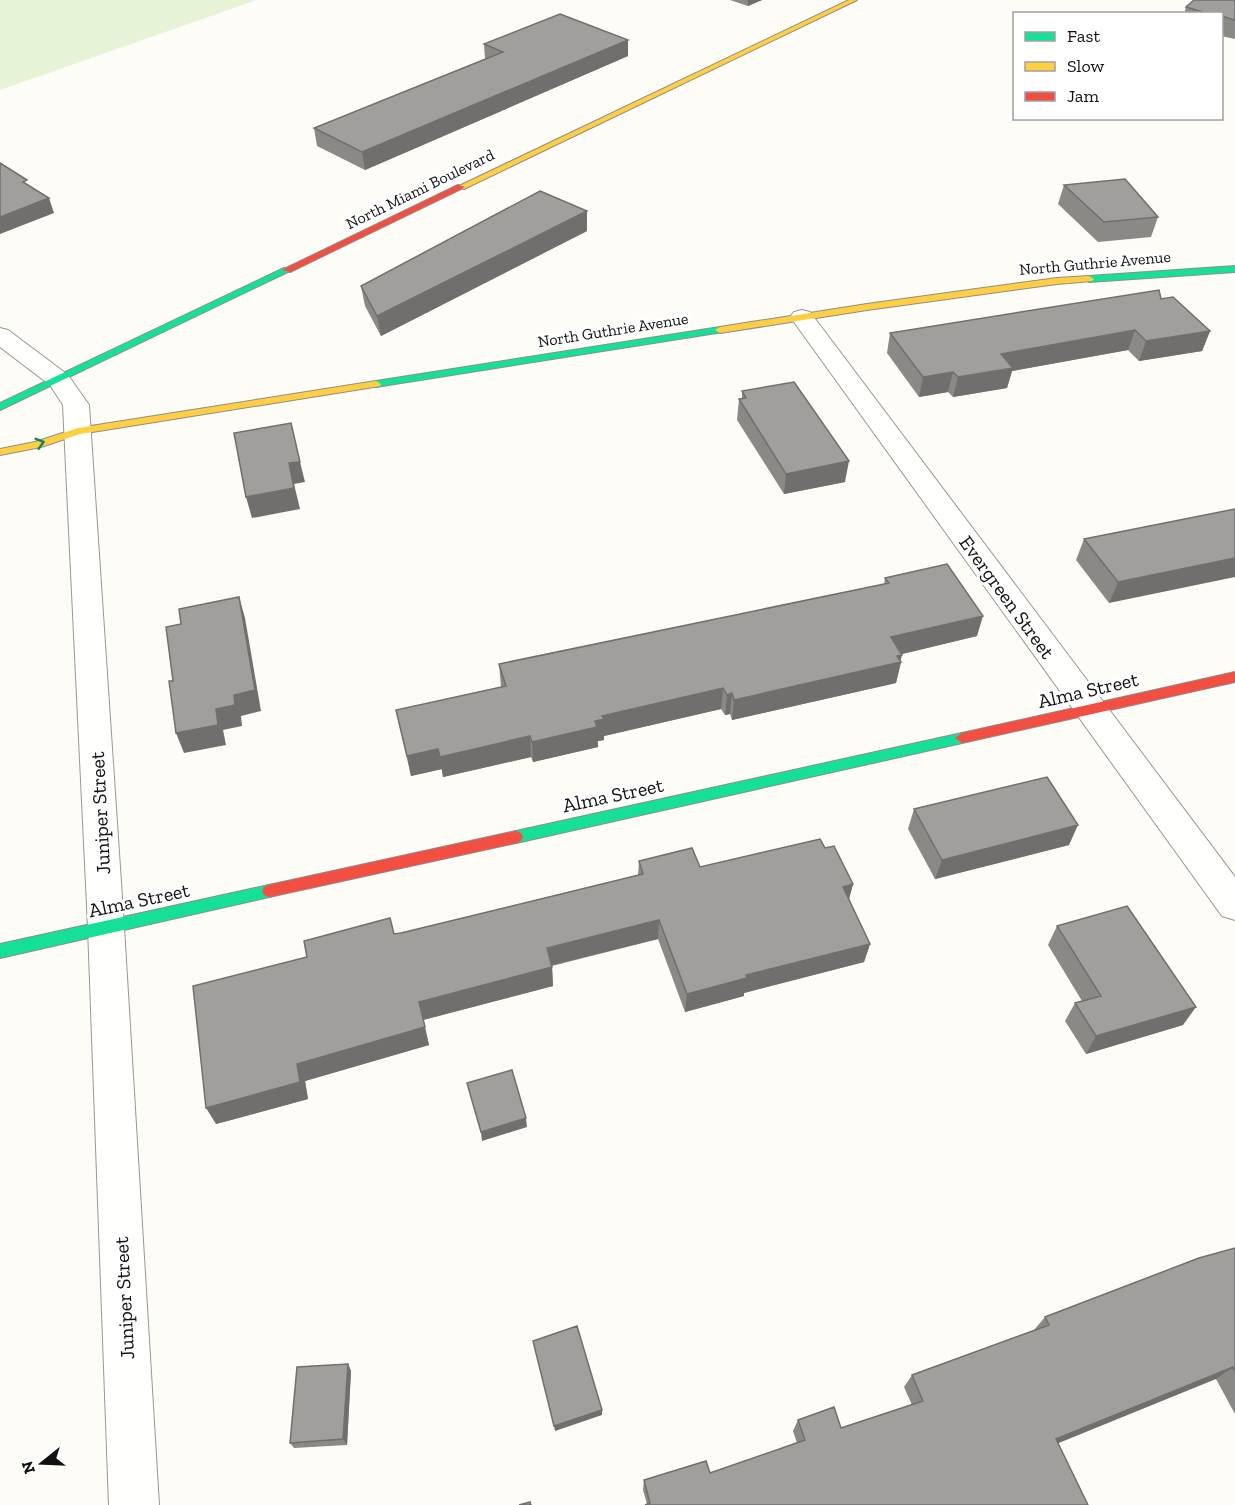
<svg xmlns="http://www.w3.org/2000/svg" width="1235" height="1505" font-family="'Zilla Slab',serif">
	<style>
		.green { fill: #e7f3d7 }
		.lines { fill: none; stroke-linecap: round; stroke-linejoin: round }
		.street-casing { stroke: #979795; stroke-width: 2 }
		.fast-casing { stroke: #8e8d8b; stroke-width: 2 }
		.slow-casing { stroke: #8e8d8b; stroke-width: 2 }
		.jam-casing { stroke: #8e8d8b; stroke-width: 2 }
		.street { fill: #fffffe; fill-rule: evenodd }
		.fast { fill: #16e098; fill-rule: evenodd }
		.slow { fill: #ffcf43; fill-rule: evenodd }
		.jam { fill: #f24e42; fill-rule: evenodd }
		.wall { fill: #8a8986 }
		.shaded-wall { fill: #716f6d }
		.building { fill: #a19f9c; stroke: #716f6d; stroke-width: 1.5 }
		.oneway { stroke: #14835b }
		.labels { text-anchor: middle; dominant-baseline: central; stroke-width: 6; stroke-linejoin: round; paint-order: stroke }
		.far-street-label { font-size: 16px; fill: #111; stroke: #fff }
		.street-label { font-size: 20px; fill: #111; stroke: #fff }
	</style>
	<rect width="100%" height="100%" fill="#fdfcf7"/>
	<path class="green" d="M 0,0 L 257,0 L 0,90 Z"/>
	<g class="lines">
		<defs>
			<path id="street" d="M 802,310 L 810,312 L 1235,877 L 1235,920 L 1222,916 L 794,322 L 790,317 L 794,312 Z
				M 0,328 L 8,330 L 68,375 L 89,405 L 124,927 L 159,1505 L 109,1505 L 88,927 L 63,405 L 50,385 L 0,347 Z"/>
			<path id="fast" d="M 1235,266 L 1235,272 L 1089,282 L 1084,279 L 1089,276 Z
				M 284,268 L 292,270 L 0,410 L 0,403 Z
				M 720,327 L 723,328 L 723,332 L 376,387 L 371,384 L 376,381 Z
				M 962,733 L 969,738 L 962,743 L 516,843 L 511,841 L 509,837 L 511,833 L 516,831 Z
				M 269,885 L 274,887 L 276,891 L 274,895 L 269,897 L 0,958 L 0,944 Z"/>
			<path id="slow" d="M 849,0 L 857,0 L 464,189 L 457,187 Z
				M 1089,276 L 1094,279 L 1092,281 L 1057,284 L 867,310 L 720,333 L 715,330 L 720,327 L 867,304 L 1057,278 Z
				M 376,381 L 381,384 L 380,386 L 80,434 L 41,447 L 0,455 L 0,449 L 35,442 L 78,428 Z"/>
			<path id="jam" d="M 458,185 L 465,187 L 290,272 L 282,270 Z
				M 1235,672 L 1235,682 L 962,743 L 955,738 L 962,733 Z
				M 516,831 L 521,833 L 523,837 L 521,841 L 516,843 L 269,897 L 264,895 L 262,891 L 264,887 L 269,885 Z"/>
		</defs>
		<use href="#street" class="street-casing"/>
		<use href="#fast" class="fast-casing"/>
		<use href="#slow" class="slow-casing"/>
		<use href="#jam" class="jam-casing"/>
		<use href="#street" class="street"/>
		<use href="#fast" class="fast"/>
		<use href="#slow" class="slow"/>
		<use href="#jam" class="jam"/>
	</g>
	<path class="wall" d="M 730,0 L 762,0 L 748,6 Z
		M 1235,0 L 1235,39 L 1221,36 L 1221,14 L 1184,14 L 1186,7 Z
		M 484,44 L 628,56 L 365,170 L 317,146 L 314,128 L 485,59 Z
		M 1064,185 L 1158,217 L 1151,237 L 1098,242 L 1058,204 Z
		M 587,231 L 381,336 L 365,306 L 361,286 Z
		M 1161,299 L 1210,331 L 1202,351 L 1139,361 L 1128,350 L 1012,371 L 1007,388 L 953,397 L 948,392 L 919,397 L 887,353 L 890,333 Z
		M 742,391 L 845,482 L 784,494 L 737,420 L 739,399 L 742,398 Z
		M 1235,509 L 1109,603 L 1076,560 L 1084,539 Z
		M 885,578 L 977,636 L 901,654 L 900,661 L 901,662 L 896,683 L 732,720 L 730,714 L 725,715 L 721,709 L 604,736 L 604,740 L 598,741 L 598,747 L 533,762 L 531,757 L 443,777 L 442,769 L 411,776 L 396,710 L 501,687 L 499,664 L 884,585 Z
		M 914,809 L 1069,845 L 935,879 L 908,829 Z
		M 825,848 L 853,884 L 849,899 L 870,944 L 864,962 L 744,993 L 744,996 L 685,1012 L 658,939 L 552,966 L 553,986 L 423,1020 L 429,1045 L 305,1081 L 308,1099 L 216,1124 L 394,934 L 401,933 L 638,875 L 639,861 L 700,867 Z
		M 1057,926 L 1183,1025 L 1086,1054 L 1065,1021 L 1075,1003 L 1082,1001 L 1048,945 Z
		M 1235,1248 L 1235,1414 L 1216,1379 L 647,1504 L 643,1490 L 644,1480 L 710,1473 L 797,1443 L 793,1431 L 798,1420 L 841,1428 L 912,1405 L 904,1387 L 912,1375 L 1034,1330 L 1045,1317 Z
		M 348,1364 L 351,1371 L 347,1445 L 294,1448 L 290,1443 Z"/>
	<path class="shaded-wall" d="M 748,0 L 762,0 L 748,6 Z
		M 628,40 L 628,56 L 365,170 L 362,152 Z
		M 49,198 L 54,213 L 0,234 L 0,217 Z
		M 587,211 L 587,231 L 381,336 L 377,316 Z
		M 1135,330 L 1128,350 L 1012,371 L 1007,388 L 953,397 L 958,377 L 1001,354 Z
		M 1210,331 L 1202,351 L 1139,361 L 1146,341 Z
		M 953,372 L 948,392 L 919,397 L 923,377 Z
		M 849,461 L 845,482 L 784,494 L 786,474 Z
		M 300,462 L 305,482 L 294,484 L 300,509 L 252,518 L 246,497 L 289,463 Z
		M 1235,558 L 1235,577 L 1109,603 L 1118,582 Z
		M 239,597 L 245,618 L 261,711 L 241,716 L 242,726 L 223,730 L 226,745 L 184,753 L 176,733 L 216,709 L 234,695 Z
		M 983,616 L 977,636 L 886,658 L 891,637 Z
		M 902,655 L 900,663 L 901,662 L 896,683 L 732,720 L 734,700 Z
		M 723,688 L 721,709 L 604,736 L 604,740 L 598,741 L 598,747 L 533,762 L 532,742 L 595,721 L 602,716 Z
		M 732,693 L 730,714 L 725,715 L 727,695 Z
		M 530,736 L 531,757 L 443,777 L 440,757 Z
		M 438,749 L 442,769 L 411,776 L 407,756 Z
		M 1078,825 L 1069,845 L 935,879 L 942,860 Z
		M 853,884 L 848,903 L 843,887 Z
		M 659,920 L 658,939 L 548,966 L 547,948 Z
		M 870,944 L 864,962 L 744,993 L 744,996 L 685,1012 L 687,994 L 746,975 Z
		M 552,967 L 553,986 L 423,1020 L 419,1002 Z
		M 1196,1007 L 1183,1025 L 1086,1054 L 1096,1036 Z
		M 425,1027 L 429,1045 L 305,1081 L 308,1099 L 216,1124 L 206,1108 L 297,1064 Z
		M 526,1118 L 527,1127 L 482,1141 L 481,1132 Z
		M 348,1364 L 351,1371 L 347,1445 L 343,1439 Z
		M 1233,1367 L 1216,1379 L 1044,1449 L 1056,1439 Z
		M 602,1410 L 602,1415 L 555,1431 L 554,1426 Z"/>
	<path class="building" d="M 1194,0 L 1235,0 L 1235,20 L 1221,16 L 1221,14 L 1210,14 L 1186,7 Z
		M 560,14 L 628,40 L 362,152 L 314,128 L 503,52 L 484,44 Z
		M 0,163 L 27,180 L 23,182 L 49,198 L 0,217 Z
		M 1125,179 L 1158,217 L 1104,222 L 1064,185 Z
		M 540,191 L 587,211 L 377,316 L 361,286 Z
		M 1159,290 L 1161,299 L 1173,297 L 1210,331 L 1146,341 L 1135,330 L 1001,354 L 1013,368 L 958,377 L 953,372 L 923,377 L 890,333 Z
		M 794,382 L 849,461 L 786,474 L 739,399 L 746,398 L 742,391 Z
		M 291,423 L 300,462 L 289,463 L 294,488 L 246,497 L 234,433 Z
		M 1235,509 L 1235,558 L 1118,582 L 1084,539 Z
		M 947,564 L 983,616 L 891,637 L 902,655 L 897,656 L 901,662 L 734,700 L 732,693 L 727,695 L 723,688 L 602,716 L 604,719 L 595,721 L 597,727 L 532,742 L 530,736 L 440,757 L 438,749 L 407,756 L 396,710 L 506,686 L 499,664 L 889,583 L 885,578 Z
		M 239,597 L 255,690 L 234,695 L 235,705 L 216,709 L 218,725 L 176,733 L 169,681 L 173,681 L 166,627 L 181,624 L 179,609 Z
		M 1047,777 L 1078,825 L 942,860 L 914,809 Z
		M 820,839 L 825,848 L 834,846 L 853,884 L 843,887 L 870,944 L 746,975 L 747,978 L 687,994 L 659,920 L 547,948 L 552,967 L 419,1002 L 425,1027 L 297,1064 L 300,1082 L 206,1108 L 193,986 L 307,957 L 304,941 L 390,918 L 394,934 L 401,933 L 643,874 L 639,861 L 692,848 L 700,867 Z
		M 1127,906 L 1196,1007 L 1096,1036 L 1075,1003 L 1101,996 L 1057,926 Z
		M 512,1070 L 526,1118 L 481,1132 L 467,1083 Z
		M 1235,1248 L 1235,1372 L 1233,1367 L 1056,1439 L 1088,1505 L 645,1505 L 650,1503 L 644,1480 L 706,1461 L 710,1473 L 805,1440 L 798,1420 L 834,1407 L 841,1428 L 923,1401 L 912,1375 L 1049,1325 L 1045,1317 L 1199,1258 Z
		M 577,1326 L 602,1410 L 554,1426 L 533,1341 Z
		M 348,1364 L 343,1439 L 290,1443 L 297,1367 Z
		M 530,1502 L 531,1505 L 519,1505 Z"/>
	<defs><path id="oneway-chevron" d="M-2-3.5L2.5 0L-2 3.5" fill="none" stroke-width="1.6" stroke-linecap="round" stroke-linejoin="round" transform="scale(1.5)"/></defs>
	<use class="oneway" href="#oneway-chevron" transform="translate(40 443) rotate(-16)"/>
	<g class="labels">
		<g class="far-street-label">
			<text transform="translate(420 189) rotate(-26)">North Miami Boulevard</text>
			<text transform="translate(1095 263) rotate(-5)">North Guthrie Avenue</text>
			<text transform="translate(613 330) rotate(-9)">North Guthrie Avenue</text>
		</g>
		<g class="street-label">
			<text transform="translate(1007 597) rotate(54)">Evergreen Street</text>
			<text transform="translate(1088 690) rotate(-13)">Alma Street</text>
			<text transform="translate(613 795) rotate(-12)">Alma Street</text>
			<text transform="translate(100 813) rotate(-93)">Juniper Street</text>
			<text transform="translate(139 900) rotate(-12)">Alma Street</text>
			<text transform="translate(124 1298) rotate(-93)">Juniper Street</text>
		</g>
	</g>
	<rect x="1013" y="12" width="210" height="108" fill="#ffffff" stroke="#a0a0a0" stroke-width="1.5"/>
	<rect x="1025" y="32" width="30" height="9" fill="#16e098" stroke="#a0a0a0" stroke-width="1.5"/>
	<text x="1067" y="42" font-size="18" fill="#111111">Fast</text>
	<rect x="1025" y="62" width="30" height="9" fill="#ffcf43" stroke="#a0a0a0" stroke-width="1.5"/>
	<text x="1067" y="72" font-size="18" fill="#111111">Slow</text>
	<rect x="1025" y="92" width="30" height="9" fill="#f24e42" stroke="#a0a0a0" stroke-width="1.5"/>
	<text x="1067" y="102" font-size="18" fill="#111111">Jam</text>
	<g transform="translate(42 1463) rotate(252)" stroke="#ffffff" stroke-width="4.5" paint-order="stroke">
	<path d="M0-4.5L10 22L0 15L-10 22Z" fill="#111111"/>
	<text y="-9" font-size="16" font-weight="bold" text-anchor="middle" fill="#111111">N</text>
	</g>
</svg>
